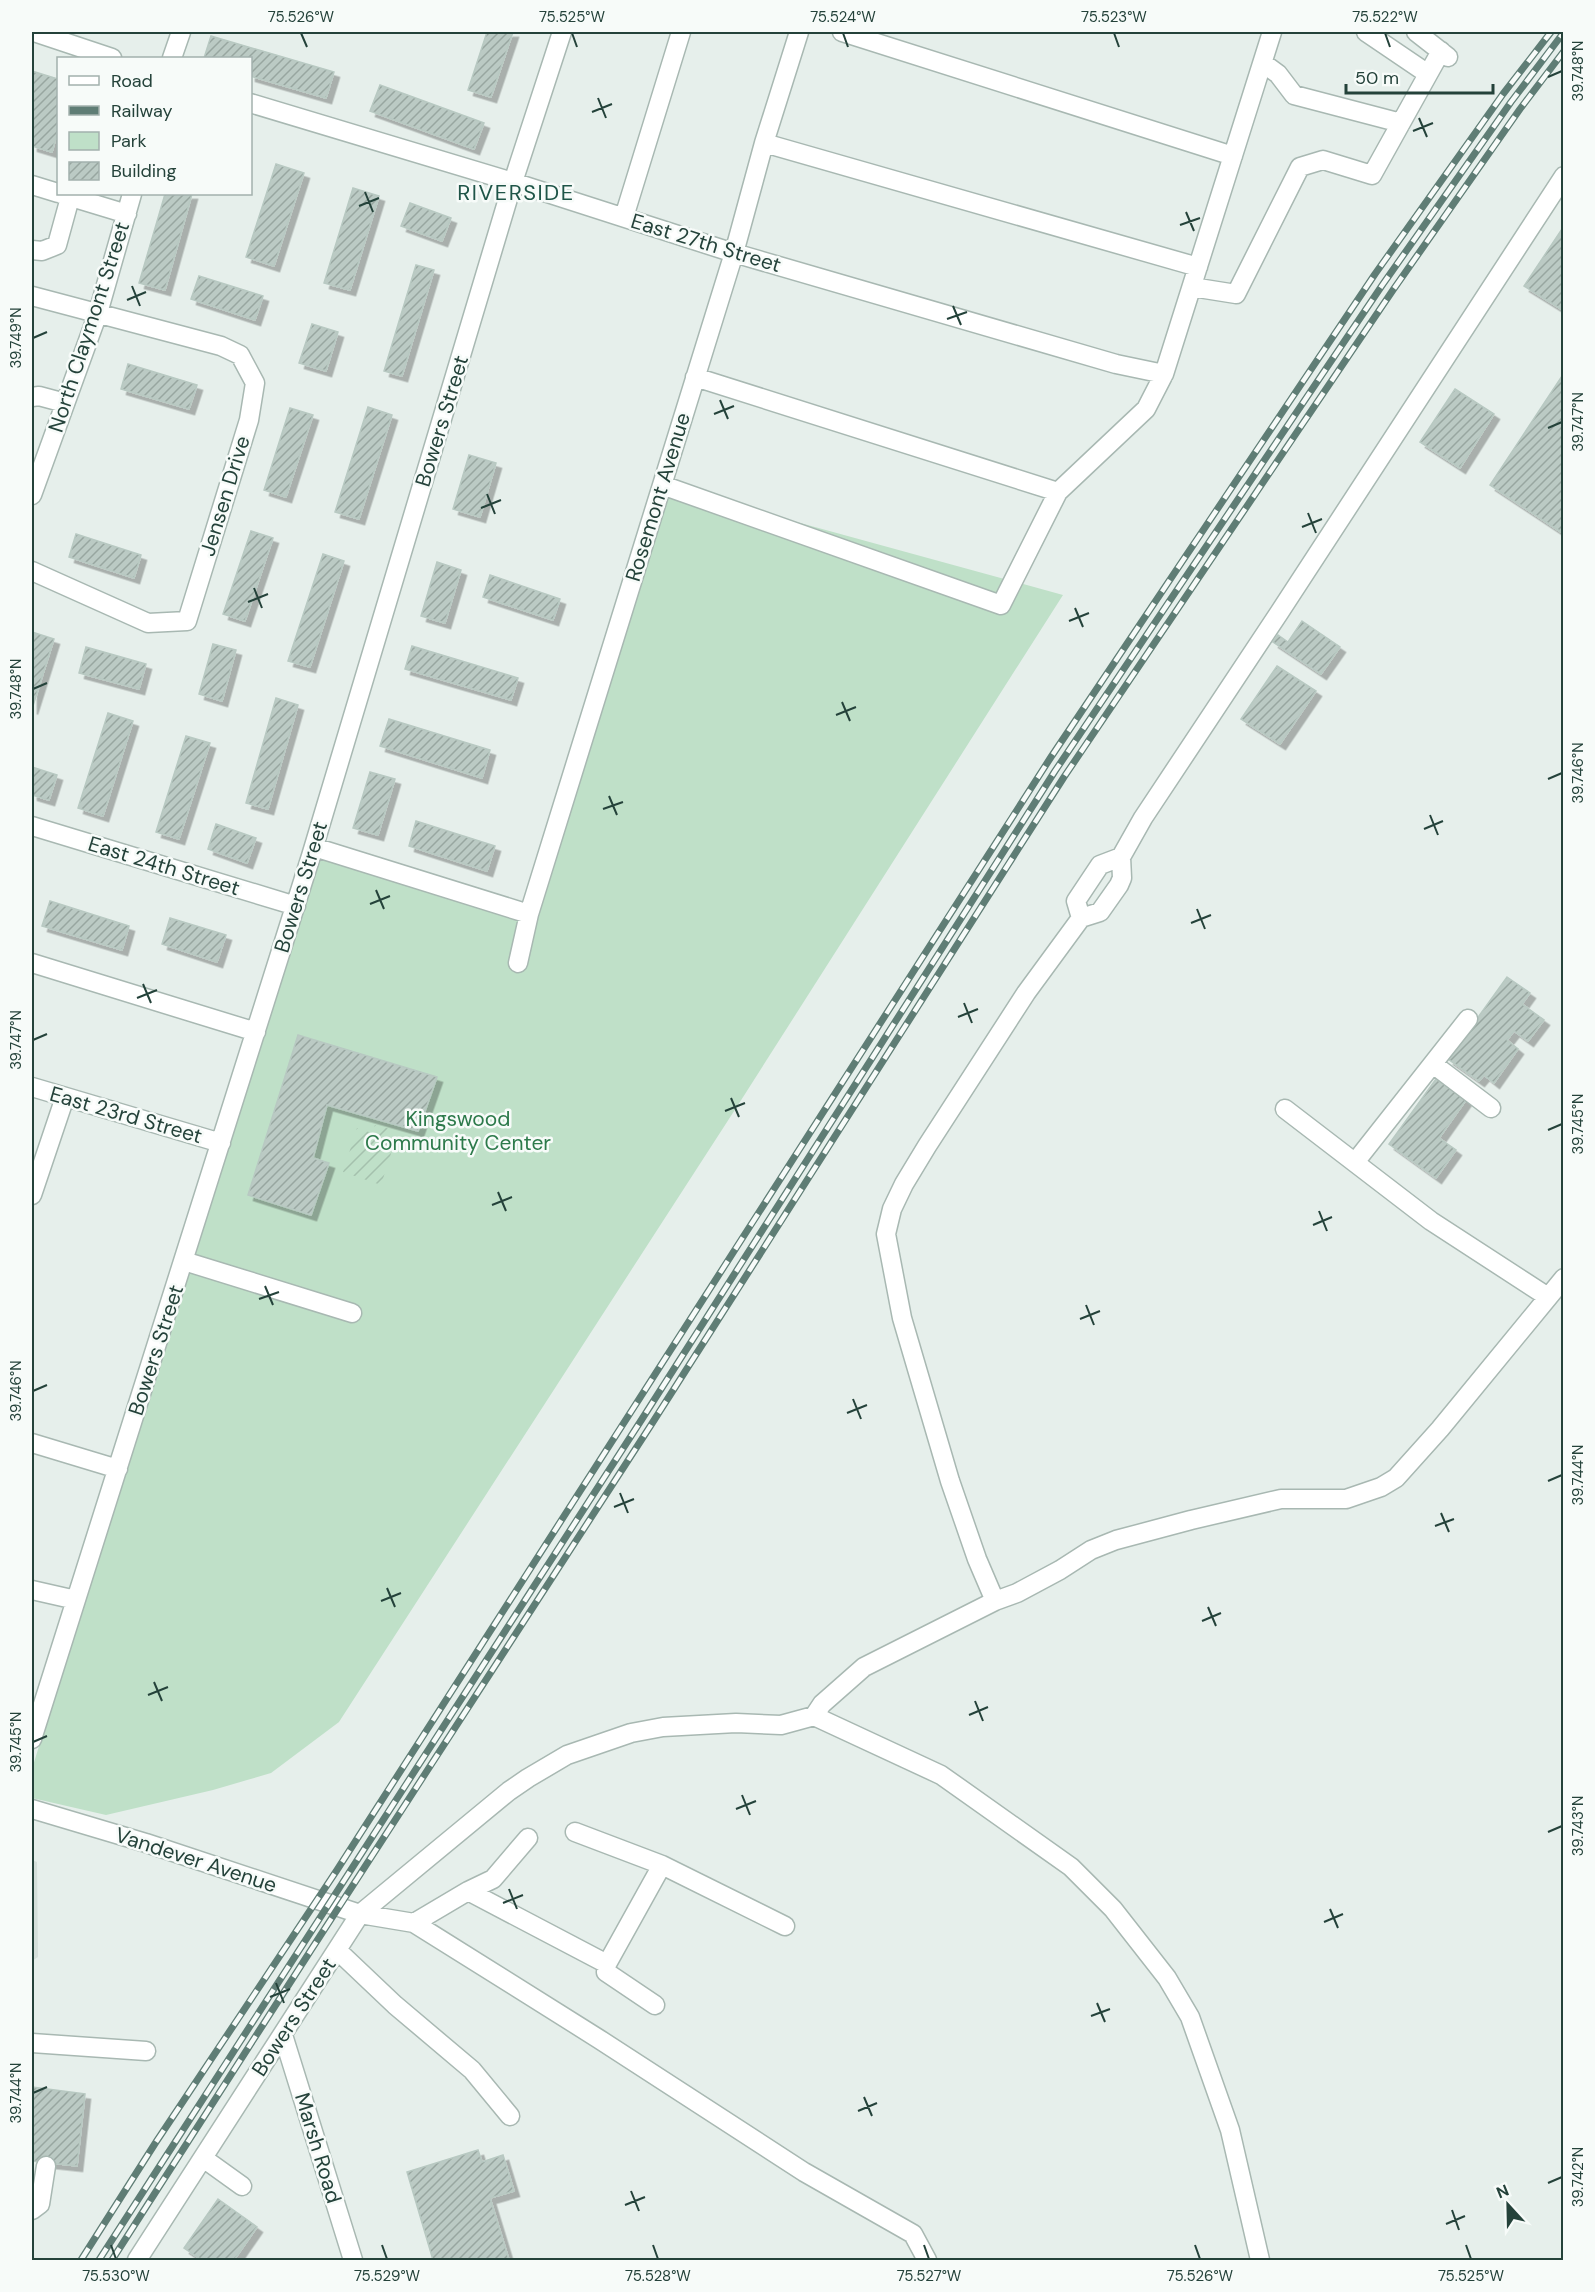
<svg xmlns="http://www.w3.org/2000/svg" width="1595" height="2292" font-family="'DM Sans',sans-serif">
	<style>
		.built { fill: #d4dfda }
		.park { fill: #bfe0c8 }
		.garden { fill: url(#garden-furrows) }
		.building { fill: url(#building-hatch); stroke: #b8c9c2; stroke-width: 1.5; filter: url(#shadow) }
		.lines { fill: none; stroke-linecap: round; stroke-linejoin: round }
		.minor-casing { stroke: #a8b8b2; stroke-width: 21 }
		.minor { stroke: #fff; stroke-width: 18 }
		.rail-casing { stroke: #5f7d75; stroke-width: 7 }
		.rail { stroke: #f7fbf9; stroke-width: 4.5; stroke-dasharray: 14; stroke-linecap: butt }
		.ticks { fill: none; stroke: #24423a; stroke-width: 2 }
		.labels { text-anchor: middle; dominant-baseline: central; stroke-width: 5; stroke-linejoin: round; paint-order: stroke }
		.street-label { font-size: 21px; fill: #24423a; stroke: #f7fbf9 }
		.park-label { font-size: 21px; fill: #2d7a4b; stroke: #f7fbf9 }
		.neighbourhood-label { font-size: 22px; letter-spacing: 1.5px; fill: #1f5548; stroke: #f7fbf9 }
		.neatline { fill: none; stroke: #24423a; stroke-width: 2 }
		.ticks-label { font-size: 15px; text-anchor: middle; fill: #24423a }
	</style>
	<defs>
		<pattern id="garden-furrows" width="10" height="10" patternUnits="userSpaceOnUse" patternTransform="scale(1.5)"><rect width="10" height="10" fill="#bfe0c8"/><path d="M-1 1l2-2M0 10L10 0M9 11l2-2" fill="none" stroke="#a4c1ad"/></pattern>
		<pattern id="building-hatch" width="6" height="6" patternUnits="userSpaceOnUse" patternTransform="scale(1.5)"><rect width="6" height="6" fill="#bbcac4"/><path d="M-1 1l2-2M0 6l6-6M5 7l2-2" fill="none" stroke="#98a6a0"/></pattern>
		<filter id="shadow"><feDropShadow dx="5.5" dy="5.5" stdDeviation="0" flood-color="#0004"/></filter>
	</defs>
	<rect width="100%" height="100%" fill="#e6efeb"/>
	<path class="built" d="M 32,1860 L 37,1862 L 38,1957 L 32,1961 Z"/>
	<path class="park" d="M 662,485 L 1063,595 L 738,1105 L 339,1722 L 271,1773 L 213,1790 L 106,1815 L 32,1798 L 32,1769 L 311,856 L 528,919 Z"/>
	<path class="garden" d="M 375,1125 L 390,1129 L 387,1139 L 395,1141 L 381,1185 L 343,1172 L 357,1128 L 372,1133 Z"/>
	<path class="building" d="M 487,32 L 513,32 L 491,97 L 468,90 Z
		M 211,36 L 334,72 L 326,98 L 250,76 L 250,58 L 204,58 Z
		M 32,71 L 58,79 L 58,130 L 52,152 L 32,146 Z
		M 380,85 L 484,123 L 474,149 L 370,111 Z
		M 276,164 L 304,173 L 274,266 L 246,257 Z
		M 353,188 L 379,196 L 350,290 L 324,283 Z
		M 165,194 L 192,194 L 165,290 L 139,283 Z
		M 410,203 L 451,218 L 442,241 L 401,226 Z
		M 1564,226 L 1564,311 L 1524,286 Z
		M 416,265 L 434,270 L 402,376 L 384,371 Z
		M 199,276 L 263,296 L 255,320 L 191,299 Z
		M 312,324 L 338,332 L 326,371 L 299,363 Z
		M 128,364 L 197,385 L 189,409 L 121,389 Z
		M 1564,373 L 1564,534 L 1490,485 Z
		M 1455,389 L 1494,414 L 1460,468 L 1420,442 Z
		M 368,407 L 392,415 L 359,519 L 335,512 Z
		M 290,408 L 313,415 L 286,497 L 264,490 Z
		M 469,455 L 496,463 L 480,517 L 453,509 Z
		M 251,531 L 273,538 L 245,621 L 223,614 Z
		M 76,534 L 141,555 L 134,578 L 69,557 Z
		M 323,554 L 344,561 L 310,667 L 288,661 Z
		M 437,562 L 461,570 L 445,623 L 421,616 Z
		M 490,575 L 560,599 L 553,620 L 483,597 Z
		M 1302,621 L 1340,647 L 1321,674 L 1273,642 L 1278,635 L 1288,642 Z
		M 32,632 L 54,639 L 32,709 Z
		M 213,644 L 236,650 L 222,701 L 199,694 Z
		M 412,646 L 518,678 L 511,700 L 405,669 Z
		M 86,647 L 146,664 L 139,689 L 79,673 Z
		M 1277,666 L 1316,691 L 1280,744 L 1241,719 Z
		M 276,698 L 298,705 L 268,809 L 246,803 Z
		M 108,713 L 133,721 L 103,816 L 78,808 Z
		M 389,719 L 490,750 L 482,778 L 380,746 Z
		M 186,736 L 210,743 L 179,839 L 156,832 Z
		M 32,767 L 57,775 L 49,800 L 32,795 Z
		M 370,772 L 395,779 L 378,835 L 353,828 Z
		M 416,821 L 495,846 L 487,871 L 409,846 Z
		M 216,824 L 256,838 L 247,863 L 208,849 Z
		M 50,901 L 129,926 L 122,950 L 42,926 Z
		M 170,918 L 226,935 L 217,962 L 162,944 Z
		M 1507,977 L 1530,993 L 1522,1004 L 1544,1020 L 1528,1041 L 1514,1031 L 1507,1040 L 1518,1049 L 1494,1083 L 1484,1075 L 1479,1081 L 1448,1059 Z
		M 298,1035 L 437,1077 L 418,1131 L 327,1105 L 313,1158 L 329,1163 L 311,1215 L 248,1195 Z
		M 1436,1079 L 1466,1100 L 1439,1138 L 1456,1150 L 1436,1178 L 1389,1144 Z
		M 32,2087 L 85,2094 L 77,2166 L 32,2161 Z
		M 478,2150 L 482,2162 L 503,2155 L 514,2191 L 490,2198 L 509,2260 L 433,2260 L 407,2172 Z
		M 218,2199 L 257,2227 L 234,2260 L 202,2260 L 184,2248 Z"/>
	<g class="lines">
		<defs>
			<path id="minor" d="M 34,32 L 112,58
				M 842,32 L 1233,156
				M 1366,32 L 1428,74
				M 1416,32 L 1448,57
				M 172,58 L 181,32
				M 1263,63 L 1278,74 L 1294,95 L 1401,123
				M 250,103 L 513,182 L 734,253 L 1116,364 L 1164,374
				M 764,143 L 1198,267
				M 32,185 L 58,193
				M 61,194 L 127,214
				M 624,217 L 681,32
				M 32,250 L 42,251 L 57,245 L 71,194
				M 1192,287 L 1236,294 L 1300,167 L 1323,160 L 1372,175 L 1441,51
				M 32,296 L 221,346 L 240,355 L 255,383 L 249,420 L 187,621 L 148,623 L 32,571
				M 695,377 L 1058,492
				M 32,397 L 39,396 L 65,403
				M 662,485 L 1001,605 L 1058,492 L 1146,409 L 1164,374 L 1272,32
				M 32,495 L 98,313 L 132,194
				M 32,826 L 296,906
				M 314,847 L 529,914
				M 1081,918 L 1076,901 L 1100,865 L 1121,857
				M 32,963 L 256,1032
				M 518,963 L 529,914 L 734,253 L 764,143 L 799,32
				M 1433,1064 L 1491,1108
				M 32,1087 L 221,1143
				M 1285,1109 L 1431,1221 L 1548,1297
				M 1356,1161 L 1468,1019
				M 32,1195 L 65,1097
				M 184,1261 L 352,1313
				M 32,1443 L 118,1469
				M 32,1590 L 76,1600
				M 995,1601 L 977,1559 L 950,1481 L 902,1318 L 886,1234 L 892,1209 L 904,1184 L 927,1146 L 1026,993 L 1081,918 L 1100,912 L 1119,885 L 1122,878 L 1121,857 L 1143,818 L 1279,613 L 1564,176
				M 814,1716 L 941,1775 L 1071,1867 L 1113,1909 L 1167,1978 L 1190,2017 L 1230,2130 L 1260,2260
				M 32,1739 L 311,856 L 513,182 L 562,32
				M 32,1809 L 146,1843 L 360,1914 L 414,1923 L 599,2039 L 804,2172 L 913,2234 L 927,2260
				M 575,1832 L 662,1865
				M 468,1891 L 493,1879 L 528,1838
				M 414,1923 L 468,1891 L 607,1964 L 606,1972 L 655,2005
				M 337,1950 L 395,2005 L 472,2070 L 510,2116
				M 607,1964 L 662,1865 L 785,1926
				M 283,2035 L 353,2260
				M 32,2043 L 146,2051
				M 203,2158 L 242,2186
				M 32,2210 L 40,2204 L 46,2166
				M 137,2260 L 360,1914 L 509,1791 L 528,1778 L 567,1755 L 631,1733 L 663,1727 L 736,1723 L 781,1725 L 814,1716 L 822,1704 L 864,1667 L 995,1601 L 1017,1593 L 1060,1570 L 1091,1550 L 1116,1540 L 1191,1520 L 1281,1499 L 1346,1499 L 1381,1487 L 1396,1478 L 1440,1429 L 1564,1278"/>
		</defs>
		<use href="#minor" class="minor-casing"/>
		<use href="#minor" class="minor"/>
		<defs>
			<path id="rail" d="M 81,2260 L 156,2142 L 337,1870 L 1051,757 L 1375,274 L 1503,94 L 1551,32
				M 99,2260 L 642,1419 L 1055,771 L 1383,284 L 1511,102 L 1564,32
				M 112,2260 L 311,1950 L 651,1425 L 1064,777 L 1393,290 L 1520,109 L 1564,51"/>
		</defs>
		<use href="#rail" class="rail-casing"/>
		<use href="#rail" class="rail"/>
	</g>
	<path class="ticks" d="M 301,33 L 307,47M 572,33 L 577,47M 843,33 L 848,47M 1114,33 L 1119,47M 1385,33 L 1390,47M 1548,77 L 1562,71M 598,98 L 606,118M 592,112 L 612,104M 1419,118 L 1427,137M 1413,131 L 1433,123M 365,192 L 373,212M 359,206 L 379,198M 1186,212 L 1194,231M 1180,225 L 1200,218M 132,286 L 140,306M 127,300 L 146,292M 953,306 L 961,325M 947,319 L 967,312M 33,338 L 47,332M 720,400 L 728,419M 714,414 L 734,406M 1548,428 L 1562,422M 487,494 L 495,514M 481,508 L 501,500M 1308,513 L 1316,533M 1302,527 L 1322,519M 254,588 L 262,608M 248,602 L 268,594M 1075,608 L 1083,627M 1069,621 L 1089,613M 33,689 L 47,683M 842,702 L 850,721M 836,715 L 856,707M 1548,779 L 1562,773M 609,796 L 617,815M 603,809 L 623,802M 1430,815 L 1438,835M 1424,829 L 1443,821M 376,890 L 384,909M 370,904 L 390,896M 1197,909 L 1205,929M 1191,923 L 1211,915M 143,984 L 151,1003M 137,998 L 157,990M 964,1003 L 972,1023M 958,1017 L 978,1009M 33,1040 L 47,1034M 731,1098 L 739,1117M 725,1111 L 745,1103M 1548,1130 L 1562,1124M 498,1192 L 506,1211M 492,1205 L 512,1197M 1319,1211 L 1327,1231M 1313,1225 L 1332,1217M 265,1286 L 273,1305M 259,1299 L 279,1292M 1086,1305 L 1094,1325M 1080,1319 L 1100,1311M 33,1391 L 47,1385M 853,1399 L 861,1419M 847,1413 L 867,1405M 1548,1481 L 1562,1475M 620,1493 L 628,1513M 614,1507 L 634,1499M 1441,1513 L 1449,1532M 1435,1526 L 1454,1519M 387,1588 L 395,1607M 381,1601 L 401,1593M 1208,1607 L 1216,1626M 1202,1621 L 1221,1613M 154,1682 L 162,1701M 148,1695 L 168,1687M 975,1701 L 983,1721M 969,1715 L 988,1707M 33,1742 L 47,1736M 742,1795 L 750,1815M 736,1809 L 756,1801M 1548,1832 L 1562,1826M 509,1889 L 517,1909M 503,1903 L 523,1895M 1330,1909 L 1338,1928M 1324,1922 L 1343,1914M 276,1983 L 284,2003M 270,1997 L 290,1989M 1097,2003 L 1105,2022M 1091,2016 L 1110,2009M 33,2093 L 47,2087M 864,2097 L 872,2116M 858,2111 L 877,2103M 1548,2183 L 1562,2177M 631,2191 L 639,2211M 625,2205 L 645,2197M 1452,2210 L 1459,2230M 1446,2224 L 1465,2216M 111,2245 L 116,2259M 382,2245 L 387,2259M 653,2245 L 658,2259M 924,2245 L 929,2259M 1195,2245 L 1200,2259M 1466,2245 L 1471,2259"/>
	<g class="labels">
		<g class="street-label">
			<text transform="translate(706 243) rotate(17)">East 27th Street</text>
			<text transform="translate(89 327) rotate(-72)">North Claymont Street</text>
			<text transform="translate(442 421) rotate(-73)">Bowers Street</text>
			<text transform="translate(225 496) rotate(-73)">Jensen Drive</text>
			<text transform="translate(658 497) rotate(-73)">Rosemont Avenue</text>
			<text transform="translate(164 866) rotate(17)">East 24th Street</text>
			<text transform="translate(301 887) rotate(-73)">Bowers Street</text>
			<text transform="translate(126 1115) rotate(16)">East 23rd Street</text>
			<text transform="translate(156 1350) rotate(-72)">Bowers Street</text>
			<text transform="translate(196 1860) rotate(18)">Vandever Avenue</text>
			<text transform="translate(294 2017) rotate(-57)">Bowers Street</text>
			<text transform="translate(318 2148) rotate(73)">Marsh Road</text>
		</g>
		<g class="park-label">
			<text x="458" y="1119">Kingswood<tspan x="458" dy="24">Community Center</tspan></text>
		</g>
		<g class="neighbourhood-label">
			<text x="516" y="192">RIVERSIDE</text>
		</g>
	</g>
	<rect width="1595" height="2292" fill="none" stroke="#f7fbf9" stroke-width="66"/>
	<rect x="57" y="57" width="195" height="138" fill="#f7fbf9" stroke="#a3b1ad" stroke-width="1.5"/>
	<rect x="69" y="76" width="30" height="9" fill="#ffffff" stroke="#a3b1ad" stroke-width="1.5"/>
	<text x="111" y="87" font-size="18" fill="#24423a">Road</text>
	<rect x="69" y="106" width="30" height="9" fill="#5f7d75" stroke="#a3b1ad" stroke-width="1.5"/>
	<text x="111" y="117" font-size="18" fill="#24423a">Railway</text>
	<rect x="69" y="132" width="30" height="18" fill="#bfe0c8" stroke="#a3b1ad" stroke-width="1.5"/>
	<text x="111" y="147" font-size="18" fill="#24423a">Park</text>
	<rect x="69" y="162" width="30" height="18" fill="url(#building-hatch)" stroke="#a3b1ad" stroke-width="1.5"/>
	<text x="111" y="177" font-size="18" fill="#24423a">Building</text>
	<g transform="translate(1508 2205) rotate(338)" stroke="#f7fbf9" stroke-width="4.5" paint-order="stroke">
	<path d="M0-4.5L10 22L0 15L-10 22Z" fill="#24423a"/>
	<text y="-9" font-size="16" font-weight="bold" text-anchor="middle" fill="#24423a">N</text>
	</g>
	<path d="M1346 84v9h147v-9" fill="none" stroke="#24423a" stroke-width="3"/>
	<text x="1355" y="84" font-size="18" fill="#24423a" stroke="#f7fbf9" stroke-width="4.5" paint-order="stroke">50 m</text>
	<rect x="33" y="33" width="1529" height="2226" class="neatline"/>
	<g class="ticks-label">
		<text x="301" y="22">75.526°W</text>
		<text x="572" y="22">75.525°W</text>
		<text x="843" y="22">75.524°W</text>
		<text x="1114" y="22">75.523°W</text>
		<text x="1385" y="22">75.522°W</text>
		<text transform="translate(1578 71) rotate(-90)" y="5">39.748°N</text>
		<text transform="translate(16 338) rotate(-90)" y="5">39.749°N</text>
		<text transform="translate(1578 422) rotate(-90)" y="5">39.747°N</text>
		<text transform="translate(16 689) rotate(-90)" y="5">39.748°N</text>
		<text transform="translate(1578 773) rotate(-90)" y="5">39.746°N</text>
		<text transform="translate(16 1040) rotate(-90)" y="5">39.747°N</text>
		<text transform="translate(1578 1124) rotate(-90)" y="5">39.745°N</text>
		<text transform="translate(16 1391) rotate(-90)" y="5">39.746°N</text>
		<text transform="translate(1578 1475) rotate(-90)" y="5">39.744°N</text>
		<text transform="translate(16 1742) rotate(-90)" y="5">39.745°N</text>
		<text transform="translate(1578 1826) rotate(-90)" y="5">39.743°N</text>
		<text transform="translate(16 2093) rotate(-90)" y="5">39.744°N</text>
		<text transform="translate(1578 2177) rotate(-90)" y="5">39.742°N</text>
		<text x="116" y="2281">75.530°W</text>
		<text x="387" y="2281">75.529°W</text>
		<text x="658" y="2281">75.528°W</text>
		<text x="929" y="2281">75.527°W</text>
		<text x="1200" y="2281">75.526°W</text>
		<text x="1471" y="2281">75.525°W</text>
	</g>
</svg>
